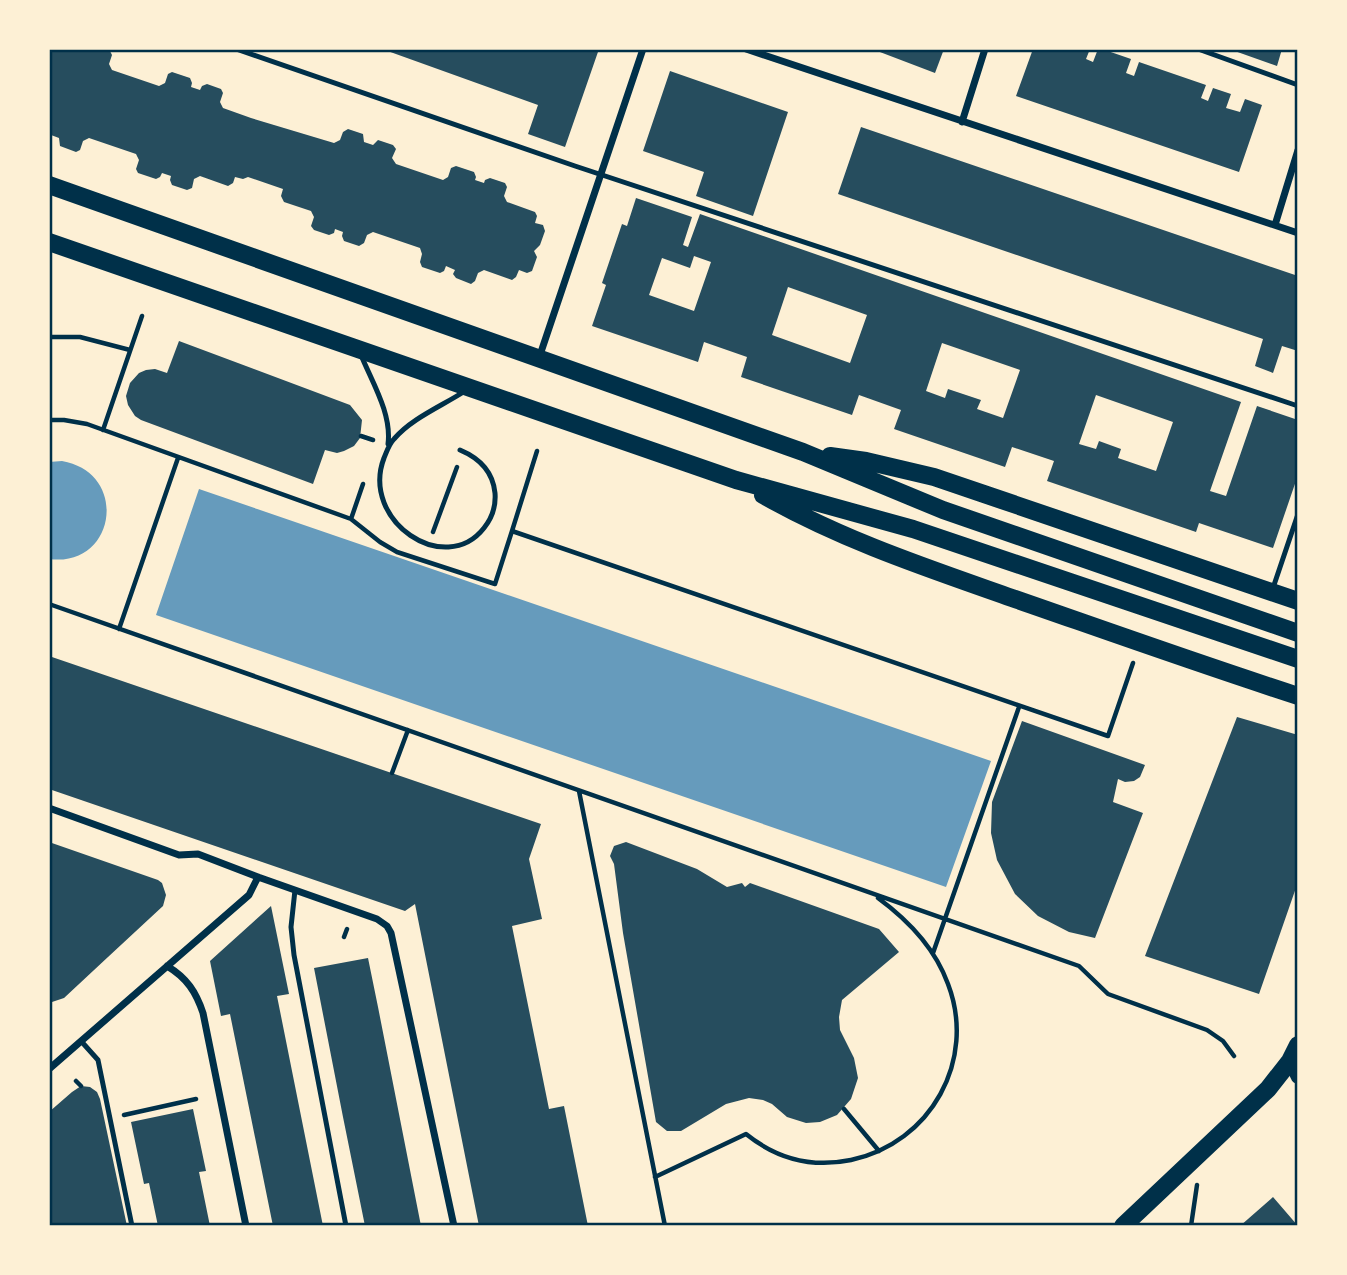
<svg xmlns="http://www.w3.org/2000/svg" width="1347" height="1275" font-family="'Crimson Pro',serif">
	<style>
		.water { fill: #669bbc }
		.building { fill: #264d5e; fill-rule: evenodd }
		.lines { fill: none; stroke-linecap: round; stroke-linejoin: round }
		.path { stroke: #003049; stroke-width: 4.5 }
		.service { stroke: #003049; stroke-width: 5 }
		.minor { stroke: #003049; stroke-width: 7 }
		.secondary { stroke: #003049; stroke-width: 14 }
		.primary { stroke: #003049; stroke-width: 18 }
		.neatline { fill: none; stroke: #003049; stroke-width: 2.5 }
	</style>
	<rect width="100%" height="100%" fill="#fdf0d5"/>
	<path class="water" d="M 62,461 C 130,473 116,568 49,559 L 49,462 Z
		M 199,489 L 991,761 L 946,887 L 156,615 Z"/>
	<path class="building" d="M 49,49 L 89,51 L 90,49 L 104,49 L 110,51 L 112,55 L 109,64 L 112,70 L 159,86 L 165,83 L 168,74 L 172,72 L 190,78 L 192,83 L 191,87 L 200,90 L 202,86 L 207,84 L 221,89 L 223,93 L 220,102 L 223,108 L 251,118 L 334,143 L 340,140 L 343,132 L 348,129 L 363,134 L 364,142 L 373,145 L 378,140 L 393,145 L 396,149 L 392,158 L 396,164 L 443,180 L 448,177 L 451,168 L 456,166 L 474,172 L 476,177 L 475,180 L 484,183 L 485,180 L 490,178 L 505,183 L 507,187 L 504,196 L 507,202 L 535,212 L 537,216 L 535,223 L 543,225 L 545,231 L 540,245 L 534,251 L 537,257 L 532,271 L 527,273 L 519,270 L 516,277 L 512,280 L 484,270 L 478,273 L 475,281 L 471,284 L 456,278 L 453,274 L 455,270 L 446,266 L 444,271 L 440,273 L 422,267 L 420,262 L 422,254 L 420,248 L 373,232 L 367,235 L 364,243 L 359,246 L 344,241 L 342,236 L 343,232 L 335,229 L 334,233 L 329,235 L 314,230 L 311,226 L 314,217 L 311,211 L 284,202 L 281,196 L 283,189 L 248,177 L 243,179 L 235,177 L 233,183 L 228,186 L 200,176 L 194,179 L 192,188 L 187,190 L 172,185 L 170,180 L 171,176 L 162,173 L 160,177 L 156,179 L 138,173 L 136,169 L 139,160 L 136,154 L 89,138 L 83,141 L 80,150 L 76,152 L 60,146 L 59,138 L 51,135 L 49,140 Z
		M 382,49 L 599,49 L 565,147 L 528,134 L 538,105 Z
		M 872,49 L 944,49 L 935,73 Z
		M 1033,49 L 1090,49 L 1086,59 L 1093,62 L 1098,49 L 1102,49 L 1131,59 L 1126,73 L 1134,76 L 1139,62 L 1206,85 L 1201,98 L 1208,101 L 1213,88 L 1231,94 L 1226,108 L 1240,112 L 1245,99 L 1262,105 L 1239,172 L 1016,96 Z
		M 1229,49 L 1282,49 L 1277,66 Z
		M 670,71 L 788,112 L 753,216 L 696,196 L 704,172 L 643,151 Z
		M 861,127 L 1298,276 L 1298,351 L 1282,346 L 1273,373 L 1255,366 L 1263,339 L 838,194 Z
		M 636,198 L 692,217 L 683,245 L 688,247 L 700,214 L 1241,402 L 1210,491 L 1226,496 L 1257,406 L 1298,420 L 1298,475 L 1273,548 L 1199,523 L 1196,532 L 1047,481 L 1054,461 L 1012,447 L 1005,467 L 894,429 L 901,410 L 859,395 L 852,415 L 741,377 L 747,357 L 704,342 L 698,362 L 592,326 L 606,285 L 602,283 L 622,224 L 627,226 ZM 694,256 L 711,262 L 694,311 L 649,295 L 662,258 L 690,268 ZM 788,287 L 867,315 L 850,363 L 772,335 ZM 942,343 L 1020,370 L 1003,418 L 977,409 L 981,400 L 948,389 L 945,398 L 926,391 ZM 1096,395 L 1173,422 L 1156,471 L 1118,458 L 1121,449 L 1099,441 L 1096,449 L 1079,444 Z
		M 179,341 L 350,405 L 362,420 L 360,438 L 354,446 L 344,451 L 337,453 L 325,450 L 313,484 L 141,420 L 135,416 L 128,405 L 126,396 L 130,383 L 139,373 L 146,370 L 155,369 L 167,373 Z
		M 49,656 L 541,824 L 529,859 L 542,919 L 512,926 L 549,1109 L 564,1106 L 588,1226 L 479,1226 L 415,904 L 405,911 L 49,789 Z
		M 1237,717 L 1298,735 L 1298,882 L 1259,994 L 1145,956 Z
		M 1022,721 L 1145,765 L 1140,777 L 1134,781 L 1125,782 L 1118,779 L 1113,802 L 1143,813 L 1095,938 L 1069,932 L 1038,916 L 1015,894 L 997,860 L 991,833 L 992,802 Z
		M 49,842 L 158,880 L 162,883 L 166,895 L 163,906 L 108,957 L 64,998 L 49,1003 Z
		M 626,842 L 697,869 L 727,887 L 742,883 L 745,887 L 750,883 L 879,929 L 899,952 L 842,1000 L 839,1017 L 840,1030 L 854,1058 L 858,1078 L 851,1099 L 837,1115 L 820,1122 L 806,1123 L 787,1117 L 772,1104 L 763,1100 L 749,1098 L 726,1104 L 681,1131 L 667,1131 L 656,1122 L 623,933 L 614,864 L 610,856 L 614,846 Z
		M 271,906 L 289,994 L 277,996 L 323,1226 L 273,1226 L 230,1014 L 221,1016 L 210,961 Z
		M 368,958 L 378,1007 L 421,1226 L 365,1226 L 343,1117 L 314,968 Z
		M 81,1086 L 90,1087 L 97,1092 L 100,1099 L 127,1226 L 49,1226 L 49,1112 L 72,1092 Z
		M 193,1109 L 206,1171 L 199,1172 L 210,1226 L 158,1226 L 149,1183 L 144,1184 L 131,1122 Z
		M 1273,1197 L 1298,1226 L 1240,1226 Z"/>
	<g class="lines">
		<path class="path" d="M 49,337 L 80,337 L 130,350
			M 49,420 L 64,420 L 87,424 L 351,519 L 380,542 L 397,552 L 495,584 L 512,531
			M 103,430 L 142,316
			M 361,436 L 373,440
			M 537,451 L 512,531 L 1108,736 L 1133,663
			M 351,519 L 363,484
			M 433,532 L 457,467
			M 49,604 L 1079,966 L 1108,994 L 1207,1030 L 1223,1041 L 1234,1056
			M 119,629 L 178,458
			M 392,773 L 408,730
			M 579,791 L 665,1226
			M 344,937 L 347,929
			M 933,953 L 1019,707
			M 76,1081 L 81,1086
			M 844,1109 L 879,1151
			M 124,1115 L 196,1099
			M 655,1177 L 746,1134 C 777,1159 812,1168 851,1160 C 931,1143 977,1060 948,984 C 935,948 908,920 878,898
			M 1191,1226 L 1197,1185"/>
		<path class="service" d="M 236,49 L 575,166 L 1298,406
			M 1198,49 L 1298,85
			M 361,355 C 372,382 392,414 388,444
			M 460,450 C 479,458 493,472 495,493 C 496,506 492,518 484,528 C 445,578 360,521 384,458 C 387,451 389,444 394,439 C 412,418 442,406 465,391
			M 1273,588 L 1298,514
			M 295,890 L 291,927 L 294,955 L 346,1226
			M 81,1041 L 98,1060 L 132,1226"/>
		<path class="minor" d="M 746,49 L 1298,233
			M 962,122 L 985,49
			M 1275,225 L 1298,150
			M 539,358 L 643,49
			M 49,808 L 179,855 L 198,854 L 258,877 L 377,919 L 387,926 L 391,933 L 454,1226
			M 167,966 C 187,978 196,992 203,1013 L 246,1226
			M 49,1069 L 249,895 L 258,877"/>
		<path class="secondary" d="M 1290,1061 L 1298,1077"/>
		<path class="primary" d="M 49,185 L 803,452 L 943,510 L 1298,633
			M 49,242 L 736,480 L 913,529 L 1298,659
			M 830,456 L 866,461 L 934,477 L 1298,601
			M 763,495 C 842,540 927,568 1012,598 C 1107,631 1202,665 1298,696
			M 1123,1226 L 1268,1089 L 1290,1061 L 1298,1045"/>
	</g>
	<rect width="1347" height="1275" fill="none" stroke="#fdf0d5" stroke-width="102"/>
	<rect x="51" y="51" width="1245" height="1173" class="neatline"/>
</svg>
